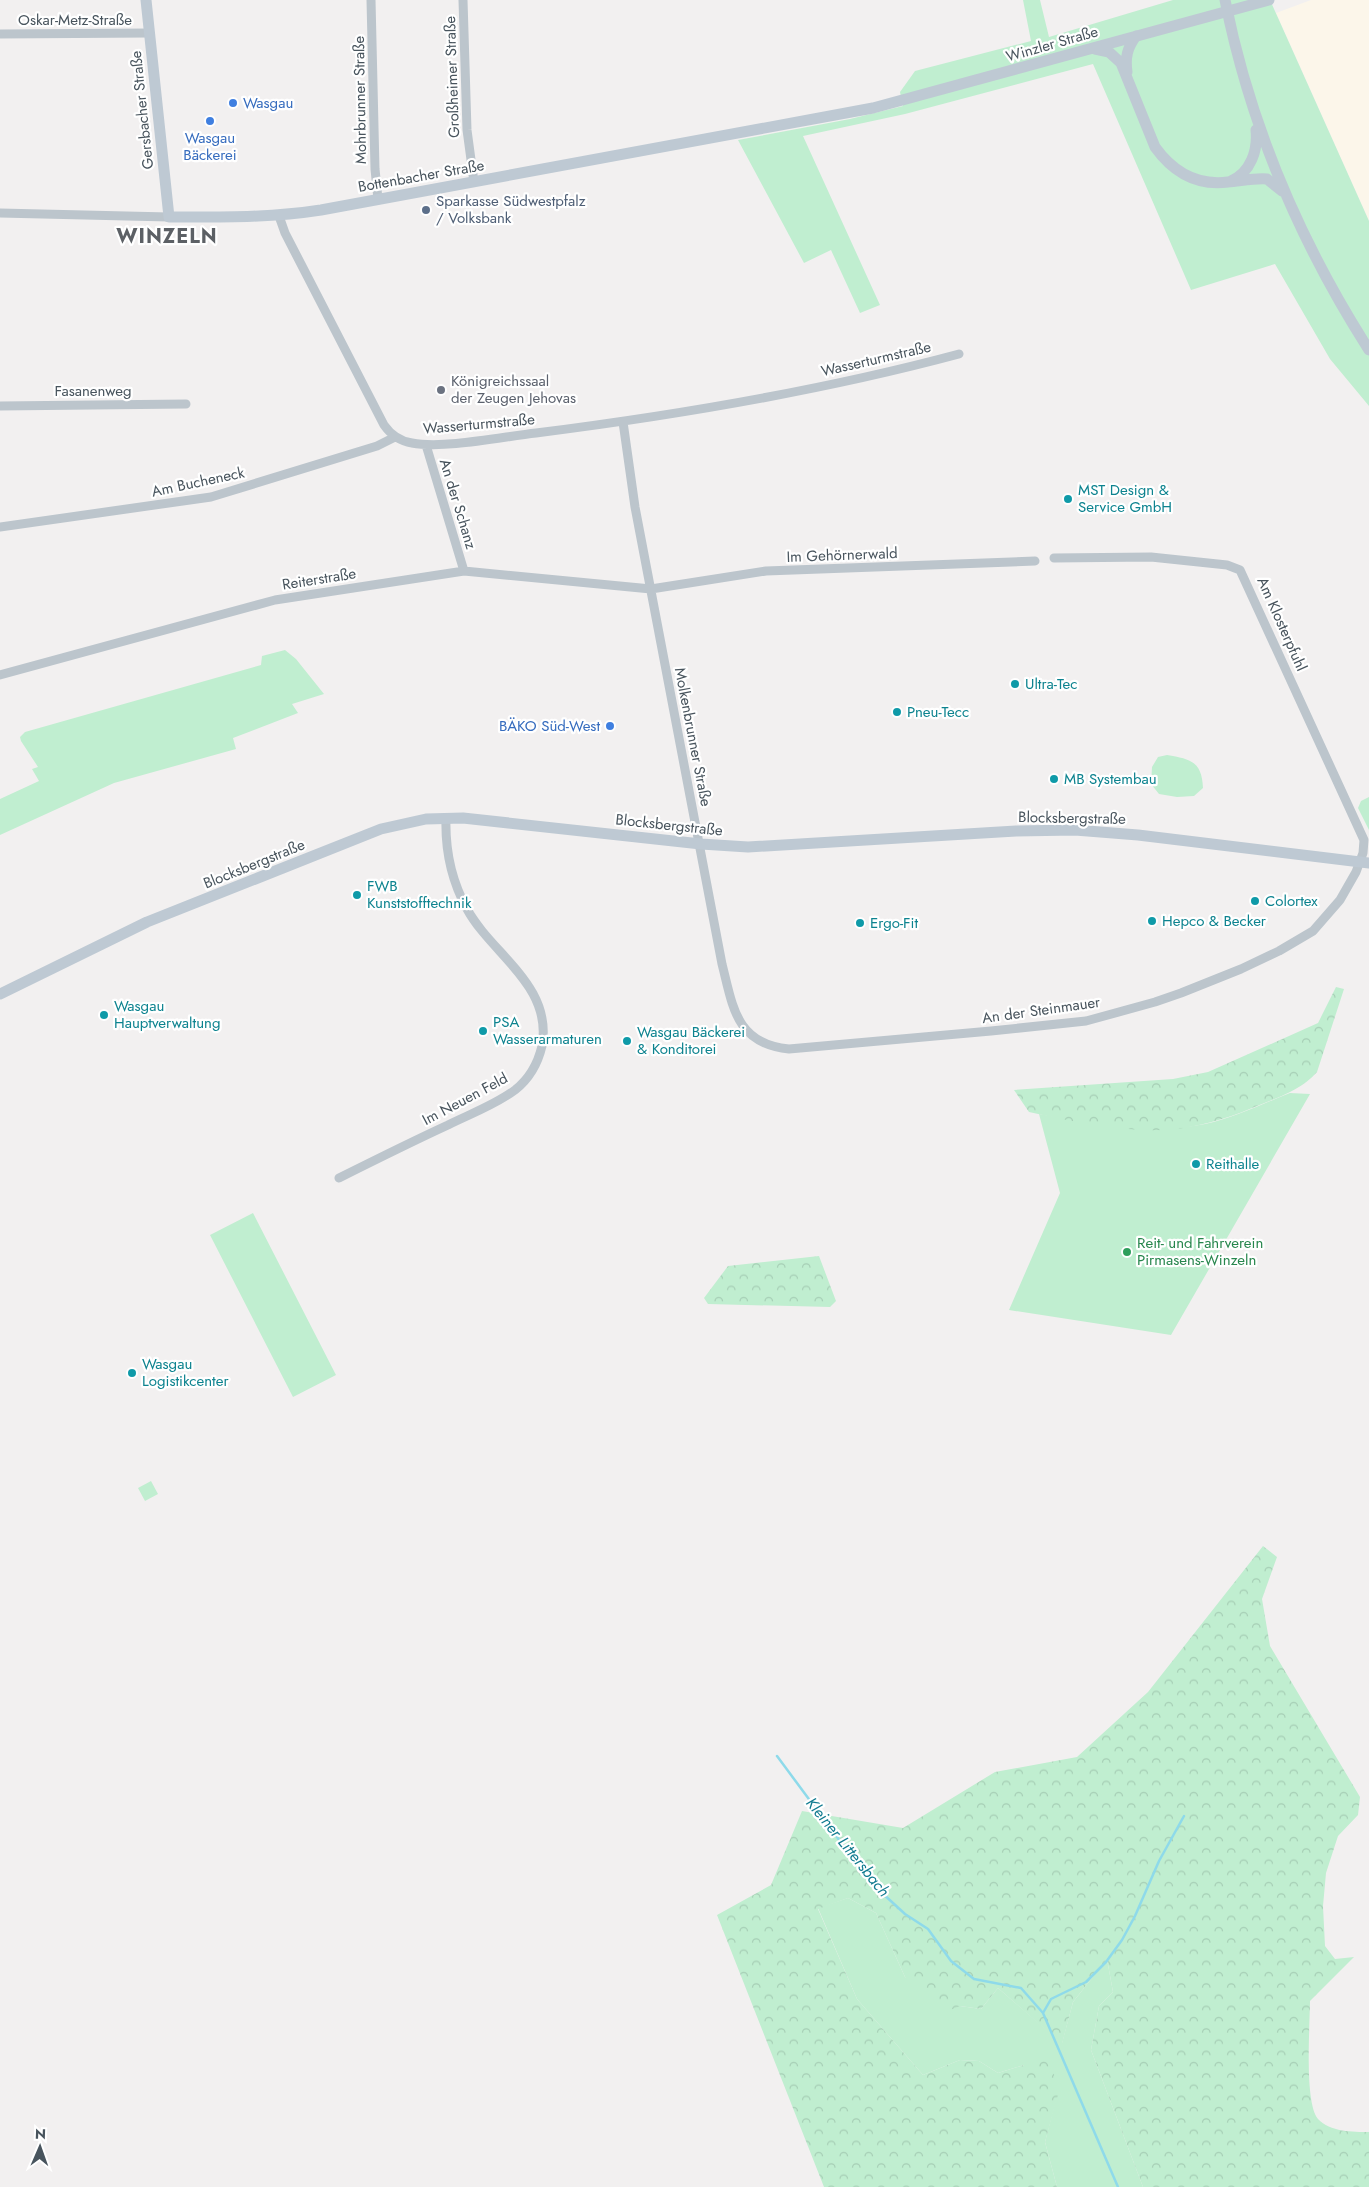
<svg xmlns="http://www.w3.org/2000/svg" width="1369" height="2187" font-family="Jost,sans-serif">
	<style>
		.commercial { fill: #fcf6ea }
		.grass { fill: #c0eed0 }
		.forest { fill: url(#forest-crowns) }
		.lines { fill: none; stroke-linecap: round; stroke-linejoin: round }
		.stream { stroke: #8edaea; stroke-width: 2.5 }
		.street { stroke: #bcc5cc; stroke-width: 9 }
		.secondary { stroke: #bec9d3; stroke-width: 11 }
		.shop-dot { fill: #3f7fe0; stroke: #fff; stroke-width: 2 }
		.service-dot { fill: #5c6f8a; stroke: #fff; stroke-width: 2 }
		.worship-dot { fill: #6b7280; stroke: #fff; stroke-width: 2 }
		.culture-dot { fill: #0f9aa8; stroke: #fff; stroke-width: 2 }
		.leisure-dot { fill: #2e9e5b; stroke: #fff; stroke-width: 2 }
		.labels { text-anchor: middle; dominant-baseline: central; stroke-width: 4.5; stroke-linejoin: round; paint-order: stroke }
		.street-label { font-size: 15px; fill: #48545d; stroke: #fff }
		.shop-label { font-size: 15px; fill: #366cbe; stroke: #fff; text-anchor: start }
		.service-label { font-size: 15px; fill: #4e5e75; stroke: #fff; text-anchor: start }
		.worship-label { font-size: 15px; fill: #5b616d; stroke: #fff; text-anchor: start }
		.culture-label { font-size: 15px; fill: #0d838f; stroke: #fff; text-anchor: start }
		.leisure-label { font-size: 15px; fill: #27864d; stroke: #fff; text-anchor: start }
		.water-label { font-size: 16px; font-style: italic; fill: #117b90; stroke: #fff }
		.district-label { font-size: 20px; font-weight: bold; letter-spacing: 1px; fill: #5c6065; stroke: #fff }
	</style>
	<defs>
		<pattern id="forest-crowns" width="20" height="18" patternUnits="userSpaceOnUse" patternTransform="scale(1.25)"><rect width="20" height="18" fill="#c0eed0"/><path d="M2 6a3 3 0 1 1 6 0M12 15a3 3 0 1 1 6 0" fill="none" stroke="#a6ceb5"/></pattern>
	</defs>
	<rect width="100%" height="100%" fill="#f2f0f0"/>
	<path class="commercial" d="M 1311,0 L 1369,0 L 1369,221 L 1276,13 Z"/>
	<path class="grass" d="M 1023,0 L 1040,0 L 1049,37 L 1173,0 L 1270,0 L 1369,221 L 1369,406 L 1330,359 L 1275,264 L 1191,290 L 1093,64 L 905,114 L 803,136 L 880,305 L 860,313 L 831,250 L 804,263 L 738,140 L 850,119 L 903,106 L 900,92 L 915,71 L 1031,41 Z
		M 285,650 L 296,659 L 324,694 L 292,704 L 298,713 L 233,738 L 236,749 L 114,783 L 0,835 L 0,799 L 39,781 L 32,769 L 38,767 L 21,741 L 20,737 L 25,732 L 261,665 L 262,656 Z
		M 1167,755 C 1190,759 1202,761 1203,788 L 1194,796 L 1177,797 L 1159,794 L 1151,784 L 1152,767 L 1158,757 Z
		M 1369,797 L 1369,830 L 1358,808 L 1361,801 Z
		M 1290,1093 L 1310,1094 L 1171,1335 L 1009,1310 L 1060,1193 L 1039,1114 C 1094,1123 1148,1135 1205,1124 C 1234,1118 1262,1104 1290,1093 Z
		M 253,1213 L 336,1375 L 293,1397 L 210,1235 Z
		M 151,1481 L 158,1494 L 145,1501 L 138,1488 Z
		M 848,1898 L 876,1913 L 905,1977 L 960,2006 L 981,2009 L 998,1988 L 1062,2043 L 1073,2002 L 1107,1959 L 1113,1992 L 1099,2006 L 1091,2050 L 1143,2187 L 1057,2187 L 1045,2142 L 1058,2091 L 1024,2065 L 998,2073 L 979,2061 L 960,2060 L 923,2075 L 857,1999 L 818,1908 Z"/>
	<path class="forest" d="M 1336,987 L 1344,989 L 1317,1072 C 1302,1089 1282,1096 1262,1104 C 1234,1116 1207,1125 1177,1129 C 1129,1134 1076,1122 1029,1112 L 1014,1090 L 1173,1079 L 1208,1072 L 1318,1023 Z
		M 819,1256 L 836,1301 L 830,1307 L 708,1304 L 704,1298 L 728,1266 Z
		M 1263,1546 L 1277,1557 L 1262,1599 L 1270,1646 L 1360,1797 L 1358,1815 L 1338,1836 L 1326,1873 L 1323,1906 L 1325,1946 L 1335,1959 L 1354,1957 L 1310,2001 C 1310,2025 1304,2102 1318,2119 C 1330,2132 1353,2132 1369,2132 L 1369,2187 L 1143,2187 L 1091,2050 L 1099,2006 L 1113,1992 L 1107,1959 L 1073,2002 L 1062,2044 L 998,1988 L 981,2009 L 960,2006 L 943,2013 L 905,1977 L 876,1913 L 848,1898 L 818,1909 L 857,1999 L 923,2075 L 960,2060 L 979,2061 L 998,2073 L 1024,2065 L 1029,2057 L 1049,2058 L 1059,2091 L 1045,2142 L 1057,2187 L 824,2187 L 717,1915 L 771,1885 L 802,1811 L 903,1828 L 995,1772 L 1077,1757 L 1148,1692 Z"/>
	<g class="lines">
		<path class="stream" d="M 777,1756 L 851,1856 L 881,1892 L 905,1914 L 928,1929 L 951,1961 L 974,1979 L 1021,1988 L 1043,2013 L 1118,2187
			M 1043,2013 L 1051,1999 L 1086,1982 L 1106,1962 L 1122,1940 L 1135,1916 L 1159,1861 L 1184,1816"/>
		<path class="street" d="M 371,0 L 375,169 L 378,199
			M 463,0 L 467,130 L 474,182
			M 0,34 L 149,33
			M 0,213 L 169,217
			M 279,216 L 285,233 L 384,425 C 391,435 399,441 412,443 C 444,449 501,437 536,433 C 678,415 821,391 959,354
			M 0,406 L 186,404
			M 623,422 L 635,507 L 722,964 C 733,1007 736,1044 789,1049 L 991,1031 L 1086,1021 L 1155,1002 L 1181,993 L 1241,969 L 1279,951 L 1313,931 L 1340,900 L 1356,872 L 1363,853 L 1364,840 L 1240,570 L 1227,565 L 1151,557 L 1054,558
			M 426,445 L 464,571
			M 0,527 L 211,497 L 377,446 L 395,437
			M 0,675 L 275,600 L 464,571 L 651,589 L 766,571 L 1035,561
			M 339,1178 C 375,1160 411,1142 448,1125 C 470,1114 495,1105 515,1090 C 529,1079 538,1063 542,1046 C 553,985 492,955 467,909 C 451,880 445,851 446,818"/>
		<path class="secondary" d="M 146,0 L 169,217 C 220,217 270,218 321,210 L 873,108 L 1269,0
			M 1225,0 C 1250,125 1300,242 1369,350
			M 1095,49 L 1109,52 L 1121,63 L 1155,147 C 1173,172 1197,186 1228,182 C 1241,181 1254,178 1267,179 L 1282,191
			M 1127,72 C 1125,58 1127,48 1136,36
			M 1231,181 C 1251,172 1258,150 1256,130
			M 0,994 L 147,922 L 381,829 L 426,819 L 463,818 L 701,844 L 748,847 L 1016,831 L 1075,830 L 1138,835 L 1369,863"/>
	</g>
	<g class="shop-dot">
		<circle cx="233" cy="103" r="5"/>
		<circle cx="210" cy="121" r="5"/>
		<circle cx="610" cy="726" r="5"/>
	</g>
	<circle class="service-dot" cx="426" cy="210" r="5"/>
	<circle class="worship-dot" cx="441" cy="390" r="5"/>
	<g class="culture-dot">
		<circle cx="1068" cy="499" r="5"/>
		<circle cx="1015" cy="684" r="5"/>
		<circle cx="897" cy="712" r="5"/>
		<circle cx="1054" cy="779" r="5"/>
		<circle cx="357" cy="895" r="5"/>
		<circle cx="1255" cy="901" r="5"/>
		<circle cx="1152" cy="921" r="5"/>
		<circle cx="860" cy="923" r="5"/>
		<circle cx="104" cy="1015" r="5"/>
		<circle cx="483" cy="1031" r="5"/>
		<circle cx="627" cy="1041" r="5"/>
		<circle cx="1196" cy="1164" r="5"/>
		<circle cx="132" cy="1373" r="5"/>
	</g>
	<circle class="leisure-dot" cx="1127" cy="1252" r="5"/>
	<g class="labels">
		<g class="street-label">
			<text x="75" y="20">Oskar-Metz-Straße</text>
			<text transform="translate(1052 44) rotate(-16)">Winzler Straße</text>
			<text transform="translate(452 77) rotate(-92)">Großheimer Straße</text>
			<text transform="translate(360 100) rotate(-91)">Mohrbrunner Straße</text>
			<text transform="translate(142 110) rotate(-96)">Gersbacher Straße</text>
			<text transform="translate(421 176) rotate(-10)">Bottenbacher Straße</text>
			<text transform="translate(876 359) rotate(-13)">Wasserturmstraße</text>
			<text x="93" y="391">Fasanenweg</text>
			<text transform="translate(479 424) rotate(-5)">Wasserturmstraße</text>
			<text transform="translate(198 482) rotate(-12)">Am Bucheneck</text>
			<text transform="translate(458 504) rotate(73)">An der Schanz</text>
			<text transform="translate(842 555) rotate(-2)">Im Gehörnerwald</text>
			<text transform="translate(319 579) rotate(-9)">Reiterstraße</text>
			<text transform="translate(1282 624) rotate(66)">Am Klosterpfuhl</text>
			<text transform="translate(693 737) rotate(79)">Molkenbrunner Straße</text>
			<text transform="translate(1072 818) rotate(1)">Blocksbergstraße</text>
			<text transform="translate(669 825) rotate(6)">Blocksbergstraße</text>
			<text transform="translate(254 864) rotate(-22)">Blocksbergstraße</text>
			<text transform="translate(1041 1010) rotate(-8)">An der Steinmauer</text>
			<text transform="translate(465 1099) rotate(-28)">Im Neuen Feld</text>
		</g>
		<g class="shop-label">
			<text x="243" y="103">Wasgau</text>
			<text x="210" y="138" text-anchor="middle">Wasgau<tspan x="210" dy="17">Bäckerei</tspan></text>
			<text x="600" y="726" text-anchor="end">BÄKO Süd-West</text>
		</g>
		<g class="service-label">
			<text x="436" y="201">Sparkasse Südwestpfalz<tspan x="436" dy="17">/ Volksbank</tspan></text>
		</g>
		<g class="worship-label">
			<text x="451" y="381">Königreichssaal<tspan x="451" dy="17">der Zeugen Jehovas</tspan></text>
		</g>
		<g class="culture-label">
			<text x="1078" y="490">MST Design &amp;<tspan x="1078" dy="17">Service GmbH</tspan></text>
			<text x="1025" y="684">Ultra-Tec</text>
			<text x="907" y="712">Pneu-Tecc</text>
			<text x="1064" y="779">MB Systembau</text>
			<text x="367" y="886">FWB<tspan x="367" dy="17">Kunststofftechnik</tspan></text>
			<text x="1265" y="901">Colortex</text>
			<text x="1162" y="921">Hepco &amp; Becker</text>
			<text x="870" y="923">Ergo-Fit</text>
			<text x="114" y="1006">Wasgau<tspan x="114" dy="17">Hauptverwaltung</tspan></text>
			<text x="493" y="1022">PSA<tspan x="493" dy="17">Wasserarmaturen</tspan></text>
			<text x="637" y="1032">Wasgau Bäckerei<tspan x="637" dy="17">&amp; Konditorei</tspan></text>
			<text x="1206" y="1164">Reithalle</text>
			<text x="142" y="1364">Wasgau<tspan x="142" dy="17">Logistikcenter</tspan></text>
		</g>
		<g class="leisure-label">
			<text x="1137" y="1243">Reit- und Fahrverein<tspan x="1137" dy="17">Pirmasens-Winzeln</tspan></text>
		</g>
		<g class="water-label">
			<text transform="translate(848 1847) rotate(51)">Kleiner Littersbach</text>
		</g>
		<g class="district-label">
			<text x="167" y="236">WINZELN</text>
		</g>
	</g>
	<g transform="translate(40 2147) rotate(2)" stroke="#ffffff" stroke-width="4" paint-order="stroke">
	<path d="M0-4L9 19L0 12L-9 19Z" fill="#48545d"/>
	<text y="-8" font-size="14" font-weight="bold" text-anchor="middle" fill="#48545d">N</text>
	</g>
</svg>
